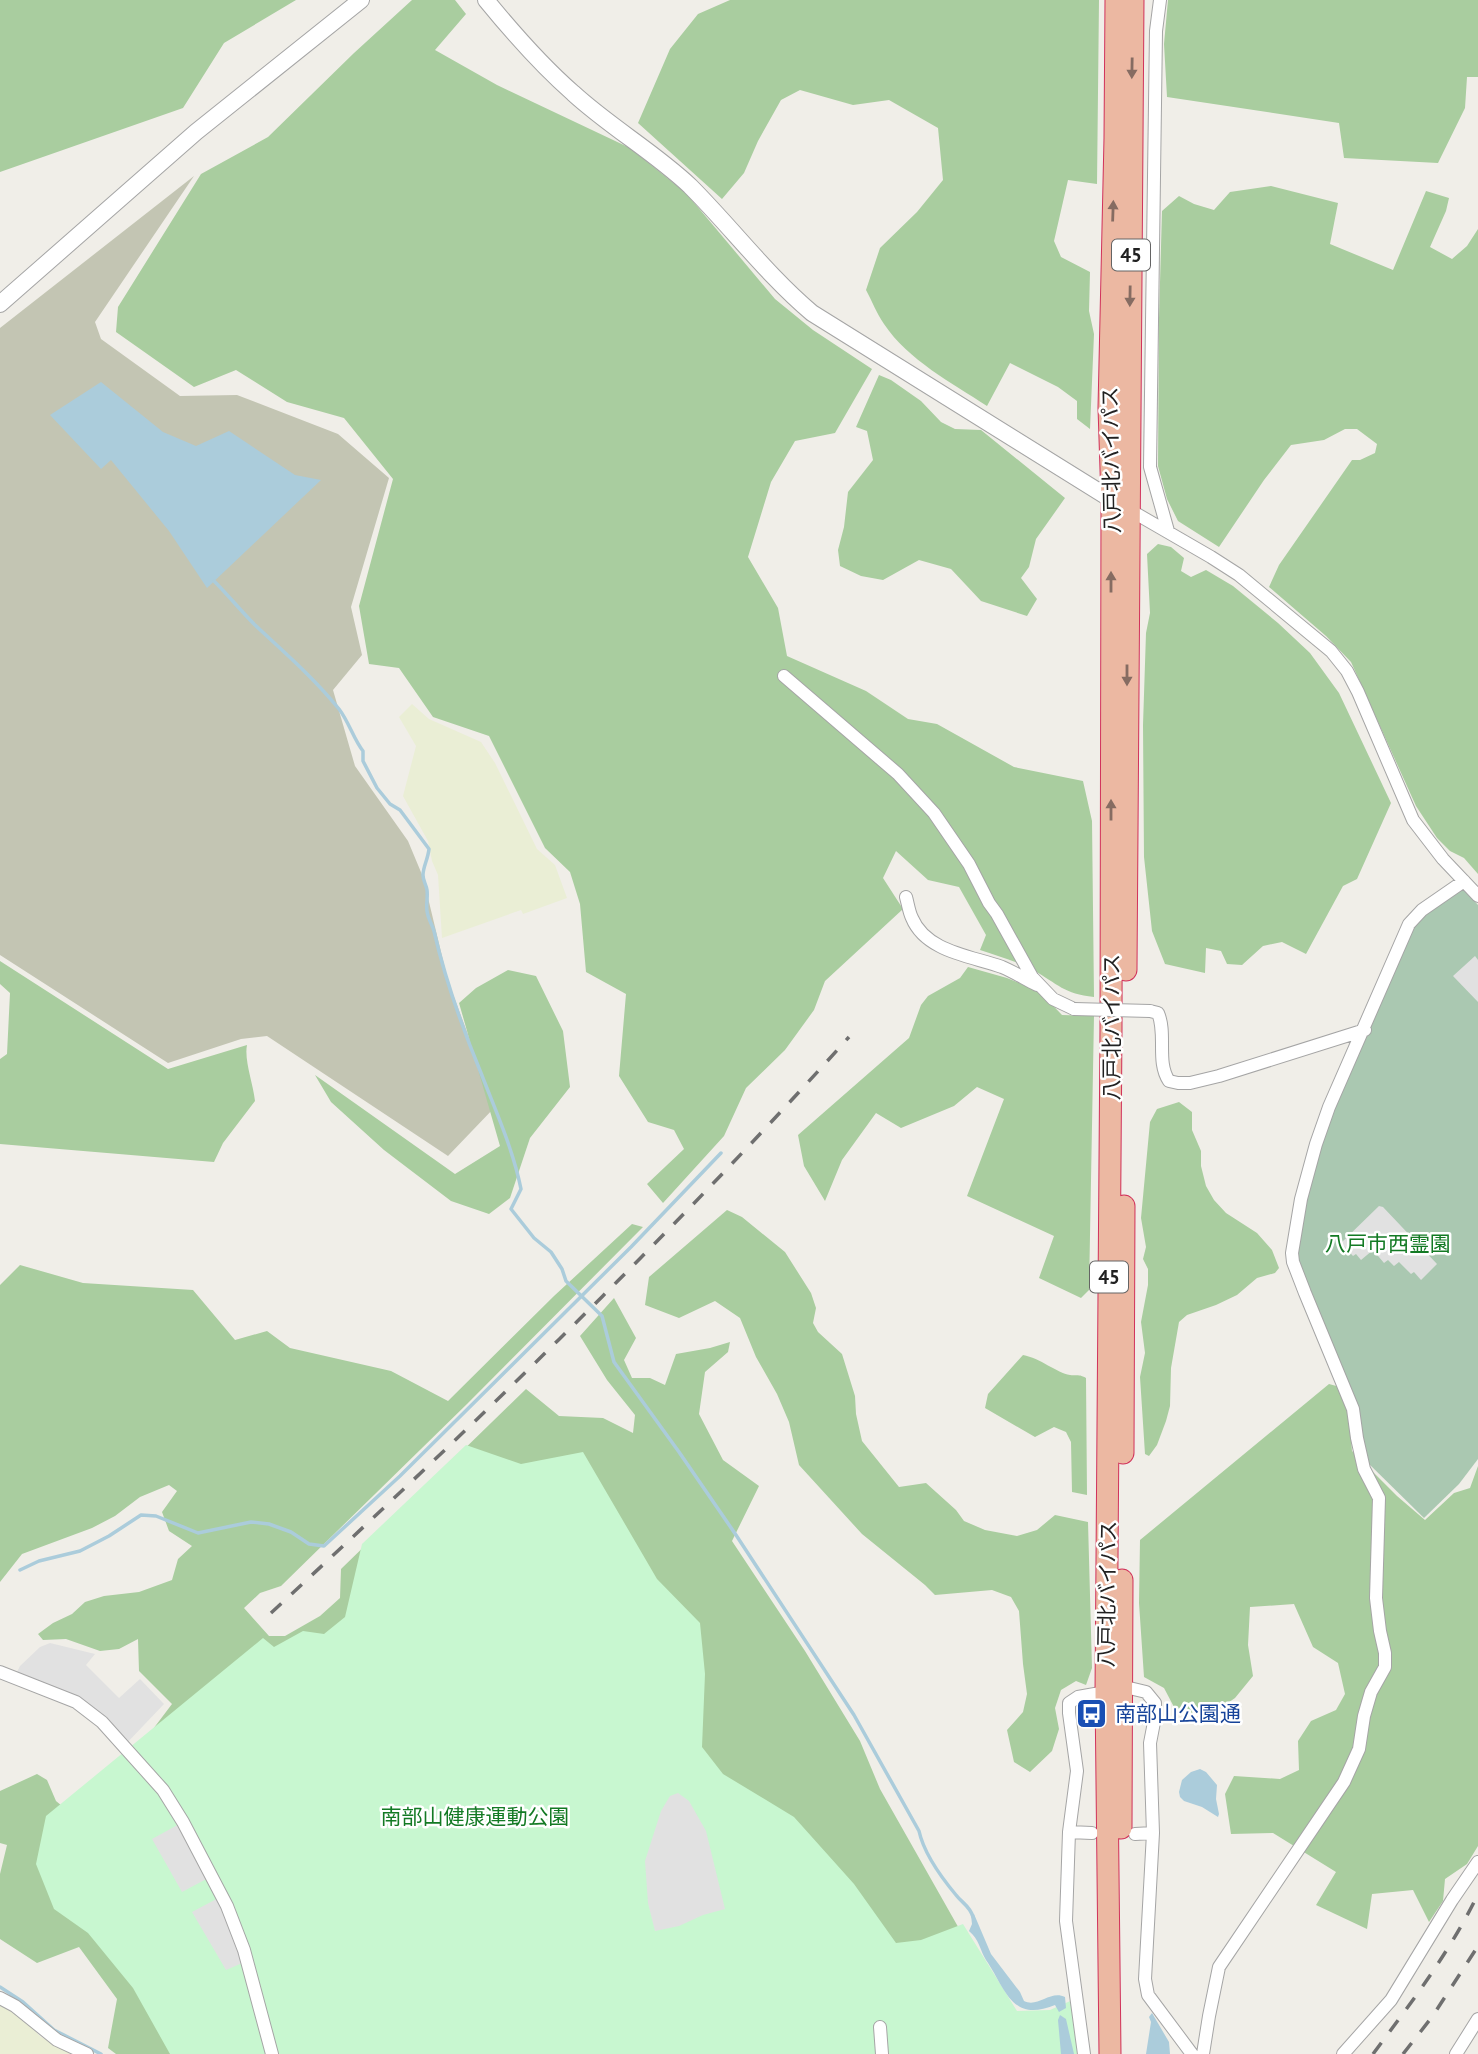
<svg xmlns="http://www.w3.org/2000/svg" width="1478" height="2054" font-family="'PT Sans','Noto Sans JP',sans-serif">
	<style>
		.construction { fill: #c3c5b3 }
		.farmland { fill: #eaeed5 }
		.forest { fill: #a9cd9f }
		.cemetery { fill: #aac8b1 }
		.park { fill: #c8f7d0 }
		.parking { fill: #e1e1e1 }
		.water { fill: #abccdb }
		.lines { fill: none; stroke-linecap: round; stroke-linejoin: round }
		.stream { stroke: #abccdb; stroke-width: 3.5 }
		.minor-casing { stroke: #a5a5a5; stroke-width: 14 }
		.tertiary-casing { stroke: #a5a5a5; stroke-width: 18 }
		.trunk-casing { stroke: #d1325b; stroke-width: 23 }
		.minor { stroke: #fff; stroke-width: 12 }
		.tertiary { stroke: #fff; stroke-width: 16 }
		.trunk { stroke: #ecb8a2; stroke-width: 21 }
		.rail { stroke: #6f6f6f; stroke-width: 3.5; stroke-dasharray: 14 14; stroke-linecap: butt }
		.minor-bridge-casing { stroke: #a5a5a5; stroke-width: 14; stroke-linecap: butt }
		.minor-bridge { stroke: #fff; stroke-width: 12 }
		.oneway { fill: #866c62 }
		.labels { text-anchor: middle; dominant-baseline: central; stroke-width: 5; stroke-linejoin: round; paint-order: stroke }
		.shield { fill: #fff; stroke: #646464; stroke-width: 2 }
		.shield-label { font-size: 19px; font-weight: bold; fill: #212121 }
		.street-label { font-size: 21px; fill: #212121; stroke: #fff }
		.park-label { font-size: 21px; fill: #137a24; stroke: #fff }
		.transit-label { font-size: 21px; fill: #164399; stroke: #fff; text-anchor: start }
	</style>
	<rect width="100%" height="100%" fill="#f0eee8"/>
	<path class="construction" d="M 194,176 L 95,322 L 101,339 L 180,396 L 237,395 L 338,434 L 389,478 L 351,607 L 362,655 L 333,690 L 355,766 L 408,841 L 423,877 L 448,981 L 495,1107 L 448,1156 L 267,1036 L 241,1039 L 168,1063 L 0,955 L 0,328 Z"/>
	<path class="farmland" d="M 412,704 L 429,719 L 481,742 L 495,763 L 537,849 L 555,865 L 567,898 L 523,914 L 521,910 L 442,938 L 438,875 L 432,861 L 428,841 L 403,796 L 416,746 L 399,717 Z
		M 0,2003 L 13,2010 L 41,2037 L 74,2054 L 0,2054 Z"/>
	<path class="forest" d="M 0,0 L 296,0 L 224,43 L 183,108 L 0,172 Z
		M 412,0 L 455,0 L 466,14 L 435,50 L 497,85 L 630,148 L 686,193 L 775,299 L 813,330 L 872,369 L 835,433 L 795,441 L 771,482 L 748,557 L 778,608 L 787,656 L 866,691 L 908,719 L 937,724 L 1014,767 L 1083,781 L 1092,821 L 1094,997 C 1064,994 1058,984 1033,970 C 1017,961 997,956 980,950 L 986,935 L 959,887 L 928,880 L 896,851 L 883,878 L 903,909 L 825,981 L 814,1010 L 785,1050 L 746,1088 L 724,1136 L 663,1203 L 647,1184 L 684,1149 L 674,1130 L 648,1122 L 619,1076 L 626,994 L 586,972 L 580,904 L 570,872 L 545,848 L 489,736 L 433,717 L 399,668 L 369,664 L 359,606 L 393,479 L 344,418 L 287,402 L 236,370 L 194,387 L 116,332 L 118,307 L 201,174 L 268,137 L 354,53 Z
		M 730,0 L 1099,0 L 1097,184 L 1068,180 L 1054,241 L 1061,257 L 1090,272 L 1089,311 L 1094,334 L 1090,429 L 1077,419 L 1077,401 L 1058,387 L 1010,363 L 987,406 C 952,383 908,360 884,324 C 877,314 872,301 866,290 L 880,248 L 917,212 L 943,180 L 938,128 L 889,100 L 853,105 L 800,90 L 781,100 L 758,141 L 744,173 L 722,199 L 638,123 L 670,49 L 698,14 Z
		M 1168,0 L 1478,0 L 1478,77 L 1467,77 L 1465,108 L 1438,163 L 1344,158 L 1339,123 L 1167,97 L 1164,44 Z
		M 1271,186 L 1338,203 L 1330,244 L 1393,270 L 1426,191 L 1449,198 L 1446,211 L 1430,247 L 1452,259 L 1467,246 L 1478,229 L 1478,874 L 1464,858 L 1450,851 L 1437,838 L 1416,806 L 1351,662 L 1326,636 L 1269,587 L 1279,565 L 1352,460 L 1360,460 L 1375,453 L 1377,444 L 1357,429 L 1345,429 L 1324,440 L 1291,445 L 1264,480 L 1219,547 L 1178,521 L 1167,499 L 1158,466 L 1159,318 L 1162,211 L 1179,196 L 1194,204 L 1214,210 L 1230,192 Z
		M 879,375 L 891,380 L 921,401 L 941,422 L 955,429 L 981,430 L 1065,498 L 1036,539 L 1029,567 L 1021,578 L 1037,599 L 1027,616 L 981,601 L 951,569 L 919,560 L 883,580 L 861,576 L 840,566 L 838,550 L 844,527 L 848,492 L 873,460 L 867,431 L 856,427 Z
		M 1158,544 L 1171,547 L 1184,558 L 1181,571 L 1191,577 L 1206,570 L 1233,586 L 1278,623 L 1310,653 L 1339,693 L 1391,803 L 1357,879 L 1343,886 L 1306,954 L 1282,942 L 1263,946 L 1242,965 L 1227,964 L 1221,951 L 1206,948 L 1205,973 L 1165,964 L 1152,931 L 1144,857 L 1143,725 L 1146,633 L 1150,613 L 1147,554 Z
		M 0,961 L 168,1069 L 247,1045 C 244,1060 253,1083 255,1101 L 223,1143 L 214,1162 L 0,1144 L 0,1059 L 7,1054 L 10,993 L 0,984 Z
		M 968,967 L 1007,978 L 1039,991 L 1062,1015 L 1094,1016 L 1089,1290 L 1081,1298 L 1039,1278 L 1054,1236 L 967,1196 L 1004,1099 L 977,1087 L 954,1106 L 901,1128 L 876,1113 L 842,1160 L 825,1201 L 804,1166 L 798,1135 L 909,1038 L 921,1005 L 928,996 L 960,978 Z
		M 508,970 L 536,976 L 563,1031 L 570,1087 L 530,1138 L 510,1198 L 489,1214 L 451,1201 L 384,1150 L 331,1102 L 315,1075 L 455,1174 L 500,1146 L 459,1003 L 476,988 Z
		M 1179,1102 L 1192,1112 L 1192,1130 L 1201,1151 L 1201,1166 L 1206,1186 L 1214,1200 L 1226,1213 L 1257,1233 L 1272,1250 L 1279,1268 L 1275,1273 L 1257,1278 L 1237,1295 L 1216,1305 L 1187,1315 L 1179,1322 L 1171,1368 L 1170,1406 L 1166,1421 L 1157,1445 L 1149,1456 L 1145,1454 L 1140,1377 L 1145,1353 L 1141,1322 L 1148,1285 L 1148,1269 L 1143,1259 L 1146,1247 L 1141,1218 L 1150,1122 L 1157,1109 Z
		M 727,1210 L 742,1217 L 785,1252 L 811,1293 L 816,1308 L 813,1323 L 818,1332 L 842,1354 L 855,1396 L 856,1414 L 862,1441 L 899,1487 L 926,1483 L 956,1510 L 964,1521 L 985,1530 L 1017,1536 L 1037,1530 L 1055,1515 L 1088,1522 L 1092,1668 L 1086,1685 L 1076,1681 L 1061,1690 L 1055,1708 L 1059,1729 L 1052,1751 L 1030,1772 L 1014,1762 L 1007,1730 L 1023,1712 L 1027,1694 L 1023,1664 L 1019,1611 L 1011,1597 L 992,1590 L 935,1595 L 925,1585 L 862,1534 L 799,1465 L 789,1422 L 777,1394 L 756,1357 L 740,1318 L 715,1301 L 679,1318 L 645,1305 L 649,1277 Z
		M 632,1224 L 643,1227 L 467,1404 L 281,1586 L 260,1593 L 244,1608 L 269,1636 L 285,1636 L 320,1616 L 340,1598 L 341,1569 L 526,1389 L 559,1416 L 603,1418 L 633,1433 L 635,1415 L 607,1380 L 580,1336 L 614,1298 L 636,1338 L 624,1360 L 632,1378 L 650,1378 L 665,1385 L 676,1354 L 710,1348 L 730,1342 L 728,1352 L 705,1372 L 699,1414 L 723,1460 L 759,1486 L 732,1541 L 805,1651 L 860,1741 L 880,1789 L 961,1932 L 998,1991 L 141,1745 L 172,1704 L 139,1671 L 138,1639 L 119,1649 L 100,1651 L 66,1639 L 43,1640 L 38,1634 L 53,1623 L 72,1614 L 85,1602 L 104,1596 L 139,1592 L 172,1580 L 178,1559 L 192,1546 L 169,1531 L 162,1512 L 177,1491 L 169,1485 L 140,1497 L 115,1516 L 92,1528 L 22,1554 L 0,1582 L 0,1285 L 20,1265 L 83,1283 L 193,1290 L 235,1340 L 267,1331 L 290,1348 L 391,1371 L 448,1401 L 554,1296 Z
		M 1023,1355 C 1040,1358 1057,1373 1070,1375 C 1077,1376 1079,1374 1086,1378 L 1087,1495 L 1072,1492 L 1071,1442 L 1066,1432 L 1054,1427 L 1035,1437 L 985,1408 L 988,1394 Z
		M 1329,1384 L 1340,1387 L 1349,1414 L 1352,1451 L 1397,1496 L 1425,1520 L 1454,1493 L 1470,1488 L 1478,1466 L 1478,1846 L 1467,1864 L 1445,1879 L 1443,1901 L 1429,1922 L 1413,1890 L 1372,1894 L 1367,1929 L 1316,1905 L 1336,1872 L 1273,1833 L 1231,1834 L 1225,1794 L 1234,1776 L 1280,1779 L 1299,1770 L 1298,1741 L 1311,1721 L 1336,1710 L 1345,1694 L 1338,1663 L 1313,1647 L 1294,1604 L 1250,1607 L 1248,1645 L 1253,1676 L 1235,1698 L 1206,1718 L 1174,1707 L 1164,1688 L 1144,1677 L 1139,1603 L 1140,1540 Z
		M 37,1774 L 47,1780 L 56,1801 L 68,1811 L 261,2054 L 116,2054 L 108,2048 L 117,1999 L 79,1947 L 37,1963 L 0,1939 L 0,1874 L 7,1845 L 0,1843 L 0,1791 Z"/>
	<path class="cemetery" d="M 1462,887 L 1478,905 L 1478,1459 L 1459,1484 L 1424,1518 L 1366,1461 L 1299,1268 L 1297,1235 L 1304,1201 L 1334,1106 L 1414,923 Z"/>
	<path class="park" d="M 466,1445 L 521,1464 L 583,1452 L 657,1579 L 700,1623 L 705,1674 L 702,1747 L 723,1774 L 794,1817 L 854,1884 L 896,1943 L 921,1940 L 963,1924 L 1017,2011 L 1050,2010 L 1077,1998 L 1084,2054 L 170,2054 L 133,1988 L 88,1933 L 54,1909 L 36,1864 L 46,1816 L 263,1638 L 274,1647 L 303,1631 L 324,1634 L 345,1617 L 362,1544 Z"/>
	<path class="parking" d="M 1475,956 L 1478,960 L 1478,1002 L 1453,976 Z
		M 1379,1206 L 1383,1207 L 1437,1264 L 1421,1280 L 1414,1272 L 1411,1274 L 1399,1262 L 1394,1266 L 1388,1260 L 1384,1263 L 1373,1250 L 1361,1260 L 1356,1254 L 1353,1256 L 1341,1243 Z
		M 50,1643 L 95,1654 L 86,1665 L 119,1698 L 140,1679 L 164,1704 L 124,1746 L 102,1722 L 14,1678 L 20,1666 L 40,1647 Z
		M 678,1793 L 689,1801 L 706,1831 L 725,1909 L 703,1915 L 679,1926 L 655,1931 L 648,1903 L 645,1861 L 661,1811 L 670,1796 Z
		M 183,1822 L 212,1876 L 182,1892 L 152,1839 Z
		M 222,1896 L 247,1961 L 226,1970 L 192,1912 Z"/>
	<path class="water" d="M 101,382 L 163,432 L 196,446 L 229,431 L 295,475 L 321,480 L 207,588 L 169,531 L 111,460 L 101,469 L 50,415 Z
		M 1200,1769 L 1206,1772 L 1217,1785 L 1216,1799 L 1219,1814 L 1218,1817 L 1202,1807 L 1184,1801 L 1180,1797 L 1179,1792 L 1182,1780 L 1191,1772 Z
		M 974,1914 L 991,1954 L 1020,1992 L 1024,2001 C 1038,2008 1050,1990 1065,1997 L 1066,2008 L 1059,2012 L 1055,2005 C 1011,2023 1006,1989 986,1960 C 980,1950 979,1939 969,1931 L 972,1924 L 971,1915 Z
		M 1152,2013 L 1169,2042 L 1170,2054 L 1146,2054 L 1151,2022 L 1149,2017 Z
		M 1060,2015 L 1066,2019 L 1074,2054 L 1061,2054 L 1058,2020 Z"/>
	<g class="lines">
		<path class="stream" d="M 214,581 C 228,595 241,611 255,625 C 284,652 314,678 339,709 C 349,722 354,740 363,751 L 363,761 L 377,788 L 390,804 L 400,810 L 429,849 C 428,859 423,867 423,875 C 423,881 426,884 427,890 C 428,897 426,904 427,911 C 428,919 432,924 434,931 C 445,979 462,1027 481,1073 C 496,1112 513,1149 521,1189 L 511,1209 L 534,1238 L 551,1252 L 562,1269 L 566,1281 L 602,1316 L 614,1362 L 679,1452 L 736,1535 L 854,1715 L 919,1831 C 924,1854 941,1877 956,1895 C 962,1903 970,1906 973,1917
			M 20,1570 L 39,1561 L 80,1551 L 109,1536 L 141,1515 L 156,1516 L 198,1533 L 251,1522 L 269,1524 L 291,1532 L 309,1544 L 324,1546 L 400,1476 L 631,1247 L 721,1153
			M 0,1987 L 23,2002 L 54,2030 L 101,2054"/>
		<defs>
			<path id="minor" d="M 1160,0 L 1156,31 L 1150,467 L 1168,531
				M 1128,509 L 1211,557 L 1239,575 L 1331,651 L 1347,671 L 1358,692 L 1413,820 L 1443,859 L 1478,896
				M 784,676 L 898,774 L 934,813 L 969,864 L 989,903 L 997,914 L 1032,977 L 1053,999 L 1074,1009
				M 906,897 C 908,904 909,912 912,918 C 926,952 972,956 1002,967 C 1014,972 1025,979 1037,985
				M 1150,1011 L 1158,1013 C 1167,1034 1156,1062 1169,1081 L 1178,1083 L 1190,1083 L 1219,1076 L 1365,1030
				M 0,1672 L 76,1702 L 102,1722 L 163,1790 L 183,1822 L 227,1906 L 244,1950 L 272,2054
				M 1121,1686 L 1146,1692 L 1155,1703 L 1155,1717 L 1150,1743 L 1153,1833 L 1145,1979 L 1148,1995 L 1192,2054
				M 1069,1832 L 1092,1833
				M 1135,1834 L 1153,1833
				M 0,1998 L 15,2006 L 57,2040 L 87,2054
				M 880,2027 L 882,2054
				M 1084,2054 L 1066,1921 L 1069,1832 L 1077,1771 L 1069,1713 L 1069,1703 L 1078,1697 L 1106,1692
				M 1203,2054 L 1209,2016 L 1219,1967 L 1344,1782 L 1359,1749 L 1364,1716 L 1371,1692 L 1385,1667 L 1385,1653 L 1380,1631 L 1376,1598 L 1379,1498 L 1364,1469 L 1357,1438 L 1353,1409 L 1305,1293 L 1293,1262 L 1292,1253 L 1301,1199 L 1316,1144 L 1329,1107 L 1409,924 L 1422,910 L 1464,881
				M 1343,2054 L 1391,2000 L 1452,1900 L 1478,1862
				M 1456,2054 L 1478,2019"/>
			<path id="tertiary" d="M 486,0 C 513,33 541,65 573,93 C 610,127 654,152 690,186 C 732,228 767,275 812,313 L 1117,503
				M 0,304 L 196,132 L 361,0"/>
			<path id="trunk" d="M 1126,970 L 1133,0
				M 1123,1453 L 1124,1206
				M 1121,1828 L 1122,1580
				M 1110,2054 L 1106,1692 L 1111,1029 L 1112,500 L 1109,408 L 1115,138 L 1116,0"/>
		</defs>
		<use href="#minor" class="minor-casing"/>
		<use href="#tertiary" class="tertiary-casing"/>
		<use href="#trunk" class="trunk-casing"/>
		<use href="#minor" class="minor"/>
		<use href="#tertiary" class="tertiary"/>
		<use href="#trunk" class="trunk"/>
		<path class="rail" d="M 271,1613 C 471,1428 667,1240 849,1037
			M 1373,2054 C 1411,2003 1450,1952 1478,1894
			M 1403,2054 L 1432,2017 L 1478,1946"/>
		<defs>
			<path id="minor-bridge" d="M 1074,1009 L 1150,1011"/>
		</defs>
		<use href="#minor-bridge" class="minor-bridge-casing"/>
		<use href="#minor-bridge" class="minor-bridge"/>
	</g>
	<defs><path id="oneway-solid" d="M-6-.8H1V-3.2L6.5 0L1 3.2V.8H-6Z" transform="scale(1.75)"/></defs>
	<g class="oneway">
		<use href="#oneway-solid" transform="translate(1132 68) rotate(91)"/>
		<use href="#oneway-solid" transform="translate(1113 211) rotate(-88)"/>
		<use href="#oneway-solid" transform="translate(1130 296) rotate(91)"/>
		<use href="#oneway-solid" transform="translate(1111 582) rotate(-90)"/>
		<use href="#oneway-solid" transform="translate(1127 675) rotate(90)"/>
		<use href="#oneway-solid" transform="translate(1111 810) rotate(-90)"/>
	</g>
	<defs>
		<symbol id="bus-square" viewBox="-11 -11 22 22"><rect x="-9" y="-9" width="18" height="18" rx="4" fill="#1a4fb4" stroke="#fff"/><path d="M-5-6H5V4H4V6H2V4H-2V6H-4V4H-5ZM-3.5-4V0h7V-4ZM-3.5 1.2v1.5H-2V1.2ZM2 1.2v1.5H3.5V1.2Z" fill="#fff"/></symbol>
	</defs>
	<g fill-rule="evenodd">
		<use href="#bus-square" x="1074" y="1696" width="35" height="35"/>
	</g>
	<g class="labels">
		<g class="shield">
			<rect x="1112" y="239.5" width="38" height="31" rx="5"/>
			<rect x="1090" y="1261.5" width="38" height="31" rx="5"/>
		</g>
		<g class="shield-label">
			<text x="1131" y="255">45</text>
			<text x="1109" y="1277">45</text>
		</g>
		<g class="street-label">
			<text transform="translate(1111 460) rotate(-91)">八戸北バイパス</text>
			<text transform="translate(1111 1027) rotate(-90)">八戸北バイパス</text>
			<text transform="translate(1107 1594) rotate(-89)">八戸北バイパス</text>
		</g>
		<g class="park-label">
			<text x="1388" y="1243">八戸市西霊園</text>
			<text x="475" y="1816">南部山健康運動公園</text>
		</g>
		<g class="transit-label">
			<text x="1115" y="1713">南部山公園通</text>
		</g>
	</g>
</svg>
